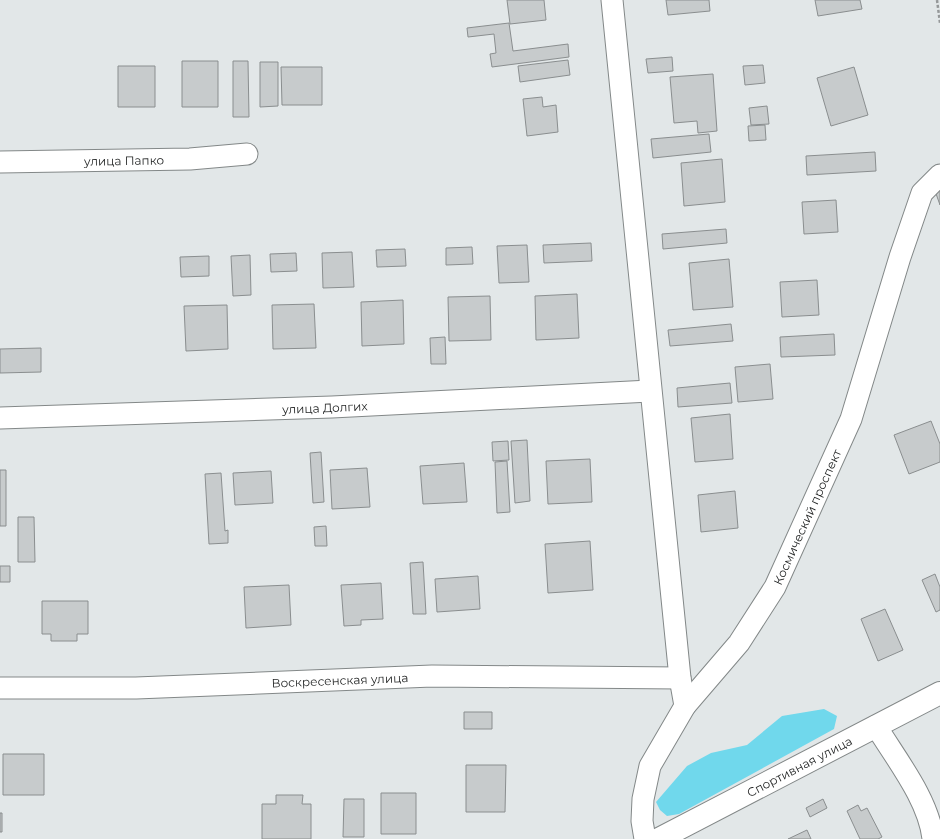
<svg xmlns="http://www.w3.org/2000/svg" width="940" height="839" font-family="Montserrat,sans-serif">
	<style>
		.green { fill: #70d8ec }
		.building { fill: #c7cbcc; stroke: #8a8e8f }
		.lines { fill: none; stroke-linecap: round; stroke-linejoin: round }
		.minor-casing { stroke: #838888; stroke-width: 23 }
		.tertiary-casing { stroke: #838888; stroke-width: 24 }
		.path { stroke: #959899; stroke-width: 2.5; stroke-dasharray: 3 2; stroke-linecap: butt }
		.minor { stroke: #fff; stroke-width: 21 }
		.tertiary { stroke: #fff; stroke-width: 22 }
		.labels { text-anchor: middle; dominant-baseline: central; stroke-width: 4; stroke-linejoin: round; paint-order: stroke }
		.street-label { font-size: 12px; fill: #252727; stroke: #e2e7e8 }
	</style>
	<rect width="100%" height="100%" fill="#e2e7e8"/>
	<path class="green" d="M 824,709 L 837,716 L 834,729 L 679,814 L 667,816 L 660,810 L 656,802 L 687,766 L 711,753 L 747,745 L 782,716 Z"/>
	<path class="building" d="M 507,0 L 544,0 L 546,20 L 510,24 Z
		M 666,0 L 709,0 L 710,11 L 668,15 Z
		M 815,0 L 860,0 L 862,9 L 818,16 Z
		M 509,23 L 513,51 L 568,44 L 569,57 L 492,67 L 490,54 L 496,53 L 494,34 L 468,37 L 467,28 Z
		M 672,57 L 673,71 L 648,73 L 646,59 Z
		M 568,60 L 570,75 L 520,82 L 518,66 Z
		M 182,61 L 218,61 L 218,107 L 182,107 Z
		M 233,61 L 248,61 L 249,117 L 233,117 Z
		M 260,62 L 278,62 L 278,106 L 260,107 Z
		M 763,65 L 765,83 L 745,85 L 743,66 Z
		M 118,66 L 155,66 L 155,107 L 118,107 Z
		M 281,67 L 322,67 L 322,105 L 282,105 Z
		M 854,67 L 868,115 L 831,126 L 817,78 Z
		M 713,74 L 717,131 L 698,133 L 697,121 L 674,123 L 670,77 Z
		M 542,97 L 543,107 L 556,105 L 558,132 L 527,136 L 523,99 Z
		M 767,106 L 769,124 L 751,125 L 749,108 Z
		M 765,125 L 766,140 L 749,141 L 748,126 Z
		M 709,134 L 711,152 L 653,158 L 651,139 Z
		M 875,152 L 876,171 L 807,175 L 806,156 Z
		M 722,159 L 725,202 L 684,206 L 681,163 Z
		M 940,186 L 940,205 L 934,188 Z
		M 836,200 L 838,232 L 804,234 L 802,202 Z
		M 726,229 L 727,243 L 663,249 L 662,234 Z
		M 591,243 L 592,261 L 544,263 L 543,245 Z
		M 527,245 L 529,282 L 499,283 L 497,246 Z
		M 472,247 L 473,264 L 446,265 L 446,248 Z
		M 405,249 L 406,266 L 377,267 L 376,250 Z
		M 352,252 L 354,287 L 323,288 L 322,253 Z
		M 296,253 L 297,271 L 271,272 L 270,254 Z
		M 250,255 L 251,295 L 233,296 L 231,256 Z
		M 209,256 L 209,276 L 181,277 L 180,257 Z
		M 729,259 L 733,307 L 693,310 L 689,263 Z
		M 817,280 L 819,315 L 782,317 L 780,282 Z
		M 577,294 L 579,338 L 536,340 L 535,296 Z
		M 490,296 L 491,340 L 449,341 L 448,297 Z
		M 403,300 L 404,344 L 362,346 L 361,302 Z
		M 314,304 L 316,348 L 273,349 L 272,305 Z
		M 227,305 L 228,349 L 186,351 L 184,306 Z
		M 731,324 L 733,341 L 670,346 L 668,330 Z
		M 834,334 L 835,355 L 781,357 L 780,337 Z
		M 445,337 L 446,364 L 431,364 L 430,338 Z
		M 41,348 L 41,372 L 0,373 L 0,349 Z
		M 770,364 L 773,399 L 738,402 L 735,367 Z
		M 730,383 L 732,403 L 678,407 L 677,388 Z
		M 730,414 L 733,459 L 695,462 L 691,418 Z
		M 931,421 L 940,444 L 940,462 L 909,474 L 894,435 Z
		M 527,440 L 530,501 L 515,503 L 511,441 Z
		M 508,441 L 509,460 L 493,461 L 492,442 Z
		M 321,452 L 324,502 L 313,503 L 310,453 Z
		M 590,459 L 592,502 L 548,504 L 546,461 Z
		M 507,461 L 510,512 L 497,513 L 495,462 Z
		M 464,463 L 467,502 L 423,504 L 420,466 Z
		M 367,468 L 370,507 L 332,509 L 330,470 Z
		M 0,470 L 6,470 L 6,526 L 0,526 Z
		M 271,471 L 273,503 L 235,505 L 233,473 Z
		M 221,473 L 225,531 L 228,530 L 228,543 L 209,544 L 205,474 Z
		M 735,491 L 738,528 L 701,532 L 698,495 Z
		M 18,517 L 34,517 L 35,562 L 18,562 Z
		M 326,526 L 327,546 L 315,546 L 314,527 Z
		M 590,541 L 593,590 L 548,593 L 545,544 Z
		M 423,562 L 426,614 L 413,614 L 410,563 Z
		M 0,566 L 10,566 L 10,582 L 0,582 Z
		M 935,574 L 940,587 L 940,610 L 936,612 L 922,580 Z
		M 478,576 L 480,609 L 437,612 L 435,579 Z
		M 381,583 L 383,619 L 361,620 L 361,625 L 344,626 L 341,585 Z
		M 289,585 L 291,625 L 246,628 L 244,587 Z
		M 42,601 L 88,601 L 88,634 L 77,634 L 77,641 L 51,641 L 51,634 L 42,634 Z
		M 885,609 L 903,650 L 878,661 L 861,619 Z
		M 464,712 L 492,712 L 492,729 L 464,729 Z
		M 3,754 L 44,754 L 44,795 L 3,795 Z
		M 466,765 L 506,765 L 505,812 L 466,812 Z
		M 381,793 L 416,793 L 416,834 L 381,834 Z
		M 276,795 L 303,795 L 302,804 L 311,804 L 311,839 L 262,839 L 262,804 L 276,804 Z
		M 344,799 L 364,799 L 364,837 L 343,837 Z
		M 823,799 L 827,808 L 810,817 L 806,808 Z
		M 858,805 L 861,811 L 867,808 L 882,837 L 878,839 L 860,839 L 847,811 Z
		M 0,813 L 2,813 L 2,832 L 0,832 Z
		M 807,830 L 811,839 L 788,839 Z"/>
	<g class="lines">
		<defs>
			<g id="minor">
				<path d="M 612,0 L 680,678 L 685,706"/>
				<path id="s1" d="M 0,162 L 190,159 L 247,154"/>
				<path id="s2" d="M 0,418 L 332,407 L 650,391"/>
				<path id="s3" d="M 0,688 L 136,688 L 432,676 L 680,678"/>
				<path d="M 876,726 C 896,759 929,800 933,839"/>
				<path id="s4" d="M 645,839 L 642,821 L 643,799 L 650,766 L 685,706 L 739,643 L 775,587 L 851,419 L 900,257 L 922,193 L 940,175"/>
			</g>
			<g id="tertiary">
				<path id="s5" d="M 659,839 L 940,693"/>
			</g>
		</defs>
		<use href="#minor" class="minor-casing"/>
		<use href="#tertiary" class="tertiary-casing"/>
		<path class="path" d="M 937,0 L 940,23"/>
		<use href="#minor" class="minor"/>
		<use href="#tertiary" class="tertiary"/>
	</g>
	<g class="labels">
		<g class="street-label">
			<text stroke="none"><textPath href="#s1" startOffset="124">улица Папко</textPath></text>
			<text stroke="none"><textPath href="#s2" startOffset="325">улица Долгих</textPath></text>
			<text stroke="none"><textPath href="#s4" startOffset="370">Космический проспект</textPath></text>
			<text stroke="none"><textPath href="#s3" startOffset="340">Воскресенская улица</textPath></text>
			<text stroke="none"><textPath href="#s5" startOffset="158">Спортивная улица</textPath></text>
		</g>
	</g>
</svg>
